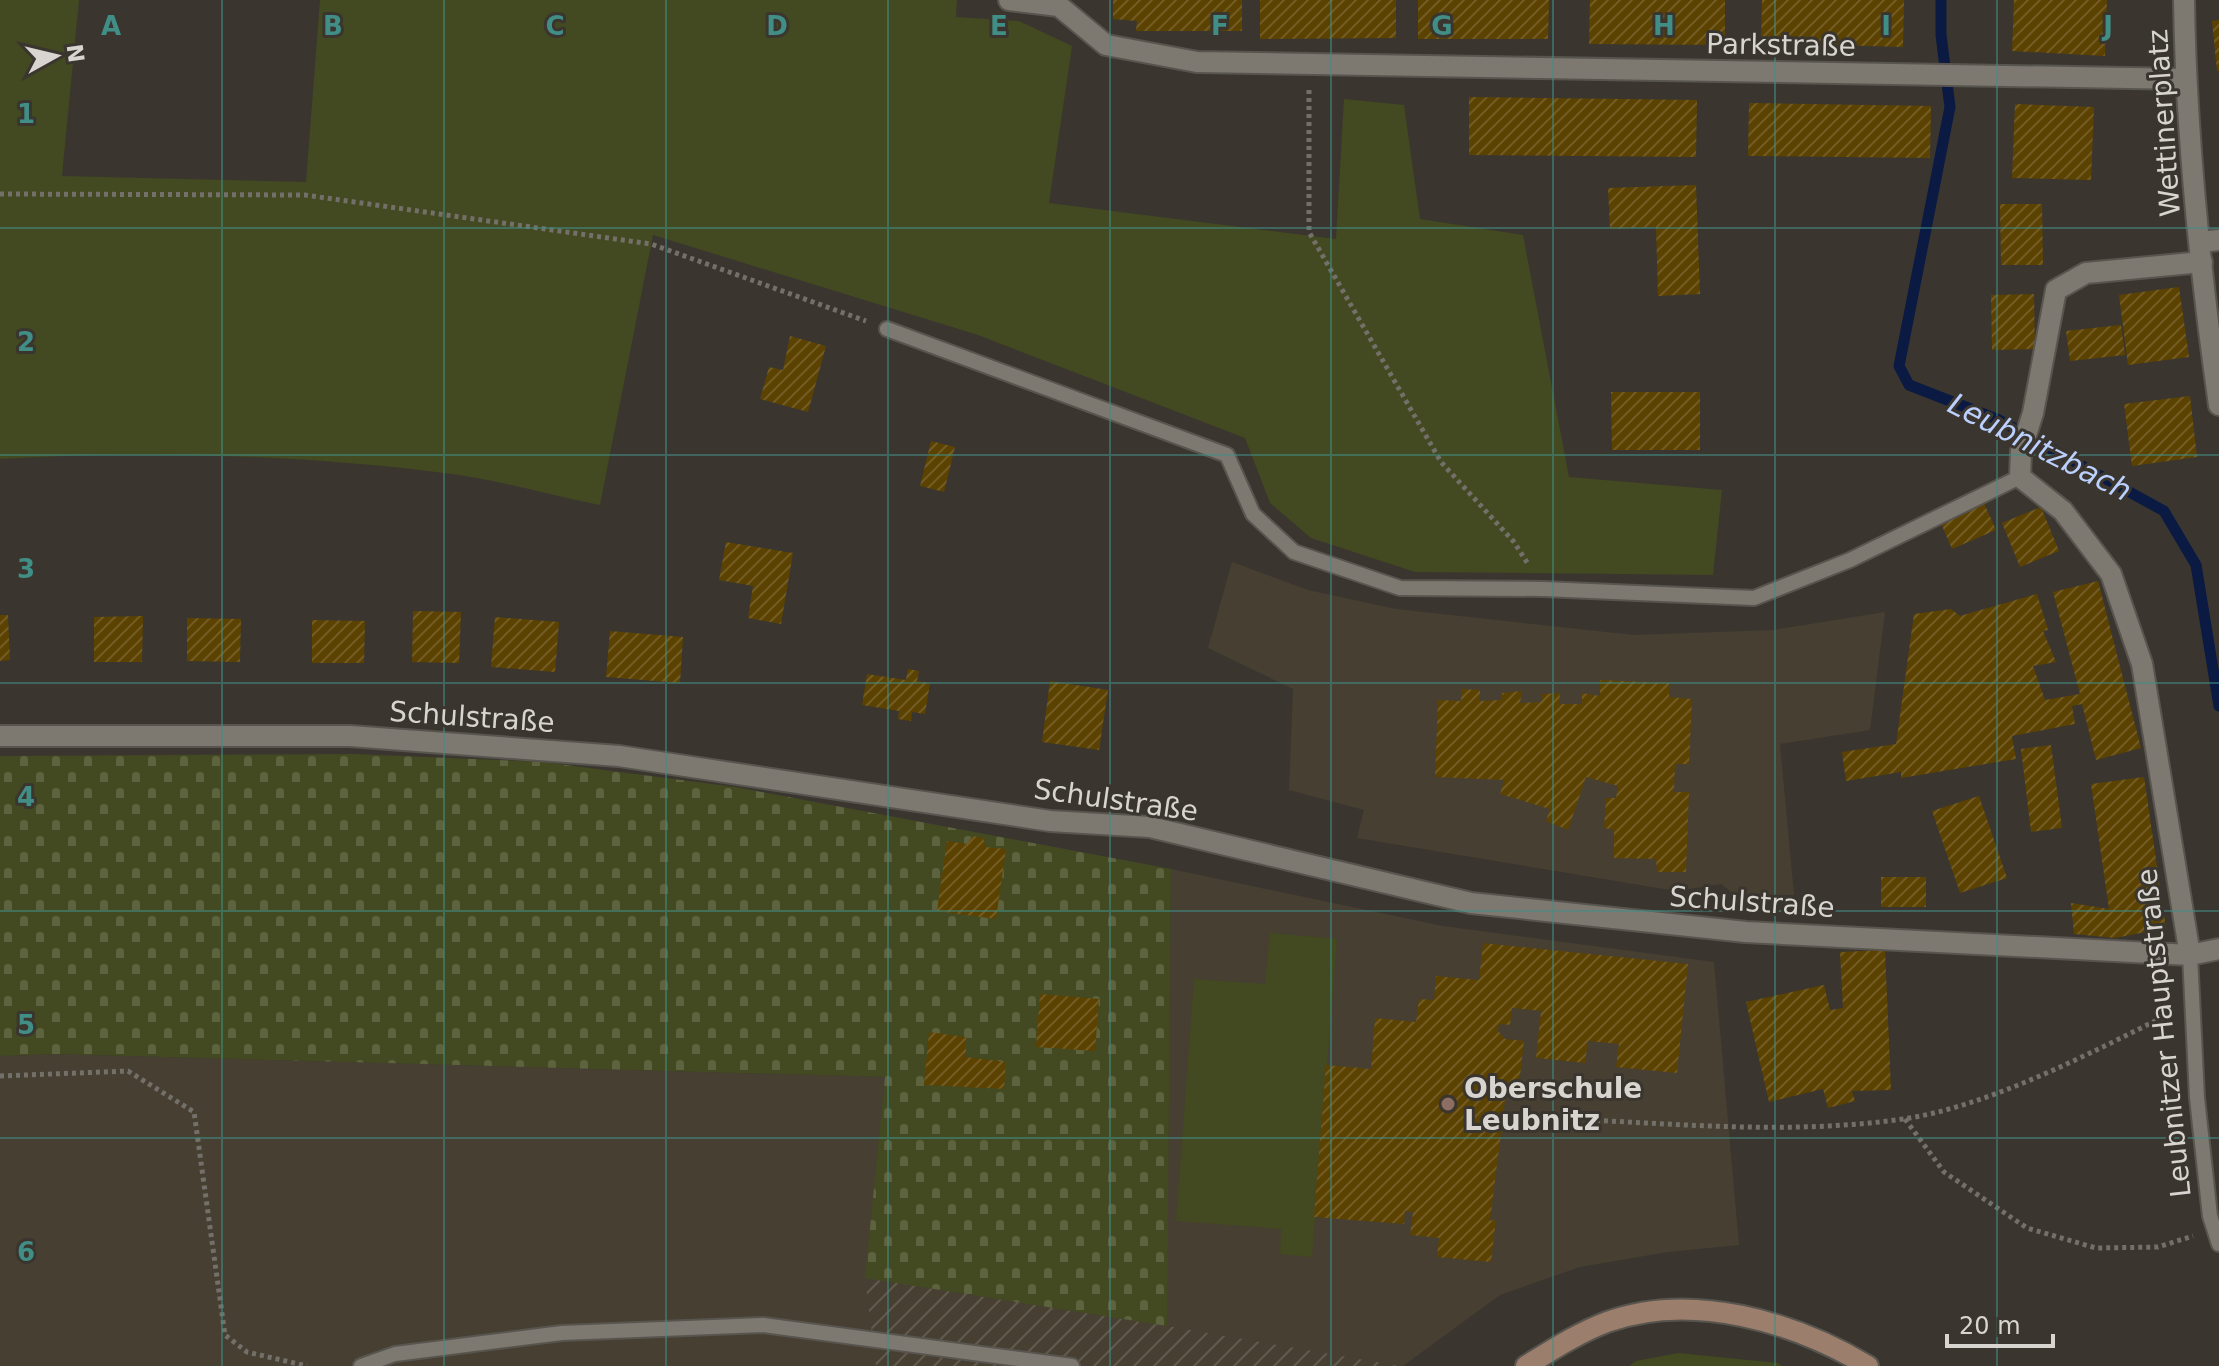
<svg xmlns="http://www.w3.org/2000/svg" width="2219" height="1366" font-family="'DejaVu Sans',sans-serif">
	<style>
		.built { fill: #463f32 }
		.industrial { fill: url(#industrial-furrows) }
		.green { fill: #434920 }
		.cemetery { fill: url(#cemetery-stones) }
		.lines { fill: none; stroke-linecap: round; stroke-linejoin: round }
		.stream { stroke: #0a1a43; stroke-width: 11 }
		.building { fill: url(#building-hatch) }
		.service-casing { stroke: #58554f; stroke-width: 18 }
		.minor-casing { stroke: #58554f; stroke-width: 24 }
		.tertiary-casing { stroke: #58554f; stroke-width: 24 }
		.secondary-casing { stroke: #58554f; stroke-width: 24 }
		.path { stroke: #736f69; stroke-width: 5; stroke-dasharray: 4 4; stroke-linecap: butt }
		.service { stroke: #7d7971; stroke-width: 14 }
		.minor { stroke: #7d7971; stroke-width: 20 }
		.tertiary { stroke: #7d7971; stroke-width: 20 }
		.secondary { stroke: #9b7e6b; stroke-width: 20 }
		.grid { fill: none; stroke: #418e87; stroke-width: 2; stroke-opacity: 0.55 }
		.education-dot { fill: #8d6e63; stroke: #3a362f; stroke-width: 3 }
		.labels { text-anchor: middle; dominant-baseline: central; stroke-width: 6; stroke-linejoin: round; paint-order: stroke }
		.street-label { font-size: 28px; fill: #d8d5d1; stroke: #3a362f }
		.poi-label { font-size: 28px; font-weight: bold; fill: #d8d5d1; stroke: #3a362f; text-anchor: start }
		.water-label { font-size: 30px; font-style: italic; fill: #bbd0fd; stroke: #3a362f }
		.grid-label { font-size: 26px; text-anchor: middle; font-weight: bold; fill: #418e87; stroke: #3a362f; stroke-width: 6; stroke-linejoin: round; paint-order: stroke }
	</style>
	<defs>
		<pattern id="industrial-furrows" width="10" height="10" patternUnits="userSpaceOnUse" patternTransform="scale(2)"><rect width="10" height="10" fill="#463f32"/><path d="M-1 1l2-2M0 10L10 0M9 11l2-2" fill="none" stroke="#605a4f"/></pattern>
		<pattern id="cemetery-stones" width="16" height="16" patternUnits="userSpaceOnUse" patternTransform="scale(2)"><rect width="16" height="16" fill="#434920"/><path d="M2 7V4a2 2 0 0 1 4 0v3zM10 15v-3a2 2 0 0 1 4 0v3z" fill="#5d623f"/></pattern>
		<pattern id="building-hatch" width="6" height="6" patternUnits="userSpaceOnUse" patternTransform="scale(2)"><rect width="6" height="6" fill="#5b4200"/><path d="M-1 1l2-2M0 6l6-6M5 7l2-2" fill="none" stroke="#725c24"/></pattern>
	</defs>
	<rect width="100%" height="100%" fill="#3a362f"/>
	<path class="built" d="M 1232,562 L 1308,590 L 1396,609 L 1634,635 L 1773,630 L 1885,612 L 1870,730 L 1780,744 L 1794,895 L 1735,895 L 1721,884 L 1676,891 L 1357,838 L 1364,810 L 1289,790 L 1293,689 L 1208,648 Z
		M 1171,869 L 1443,926 L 1714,962 L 1739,1245 L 1668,1252 L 1580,1267 L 1500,1295 L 1403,1366 L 0,1366 L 0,1056 L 55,1054 L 885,1077 L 1166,1326 Z"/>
	<path class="industrial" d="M 865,1278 L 1167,1326 L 1400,1366 L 876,1366 Z"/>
	<path class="green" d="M 0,0 L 79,0 L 62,176 L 306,182 L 320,0 L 957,0 L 956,17 L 1019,21 L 1072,46 L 1049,203 L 1336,239 L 1344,99 L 1404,105 L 1420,219 L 1523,235 L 1569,477 L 1722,490 L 1713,575 L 1415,572 L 1311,538 L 1270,503 L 1245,438 L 978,335 L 653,235 L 600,505 C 548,495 496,479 444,473 C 304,455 141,450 0,459 Z
		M 1270,933 L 1337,939 L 1312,1257 L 1280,1254 L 1281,1229 L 1176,1221 L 1194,979 L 1265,984 Z
		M 1678,1353 L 1778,1363 L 1782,1366 L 1629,1366 L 1636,1361 Z"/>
	<path class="cemetery" d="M 353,754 L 543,762 L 735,787 L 1171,869 L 1167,1326 L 865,1278 L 885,1077 L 55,1054 L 0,1056 L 0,756 Z"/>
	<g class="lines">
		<path class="stream" d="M 1941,0 L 1941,35 L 1950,107 L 1899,366 L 1909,385 L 1999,420 L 2164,511 L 2196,565 L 2219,706"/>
	</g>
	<path class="building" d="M 1113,0 L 1242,0 L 1242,31 L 1136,31 L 1137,21 L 1113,19 Z
		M 1260,0 L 1396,0 L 1396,38 L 1260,39 Z
		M 1418,0 L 1549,0 L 1548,39 L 1418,39 Z
		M 1590,0 L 1725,0 L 1725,45 L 1589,44 Z
		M 1762,0 L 1904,0 L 1903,47 L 1761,43 Z
		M 2014,0 L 2107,0 L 2105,56 L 2012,51 Z
		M 2219,20 L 2219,71 L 2217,71 L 2212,21 Z
		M 1469,97 L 1697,100 L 1696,157 L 1469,155 Z
		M 1749,103 L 1931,106 L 1930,158 L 1748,156 Z
		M 2015,104 L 2094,107 L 2091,180 L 2012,178 Z
		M 1696,185 L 1700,294 L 1658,296 L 1656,227 L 1610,229 L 1608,188 Z
		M 2000,204 L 2042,204 L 2043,265 L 2001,265 Z
		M 2179,287 L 2189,357 L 2128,365 L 2119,295 Z
		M 2034,294 L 2035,349 L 1992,350 L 1991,295 Z
		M 2121,325 L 2125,355 L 2070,361 L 2066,331 Z
		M 790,336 L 826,346 L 808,412 L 760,399 L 769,367 L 783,370 Z
		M 1611,392 L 1700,392 L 1700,450 L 1612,450 Z
		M 2190,396 L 2197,457 L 2132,466 L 2124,404 Z
		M 931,441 L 955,447 L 944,492 L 920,486 Z
		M 1984,503 L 1996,530 L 1952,549 L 1940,521 Z
		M 2041,507 L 2059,551 L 2020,567 L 2002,523 Z
		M 726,542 L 793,553 L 781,624 L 748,618 L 753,586 L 719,580 Z
		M 2098,581 L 2141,748 L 2096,760 L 2082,704 L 2072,706 L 2075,724 L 2012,736 L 2016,759 L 1901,778 L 1901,772 L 1846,781 L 1842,752 L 1896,744 L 1914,614 L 1951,609 L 1960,616 L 2037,594 L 2048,630 L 2043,631 L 2056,662 L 2033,666 L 2045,700 L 2080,694 L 2053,592 Z
		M 413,611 L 461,612 L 459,663 L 412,662 Z
		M 0,615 L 8,615 L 10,660 L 0,661 Z
		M 143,616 L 142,662 L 94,662 L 94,617 Z
		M 495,617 L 559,622 L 555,672 L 491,667 Z
		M 187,618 L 241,619 L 240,662 L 187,661 Z
		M 312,620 L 365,621 L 364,663 L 312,663 Z
		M 610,631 L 683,637 L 680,683 L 606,677 Z
		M 908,669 L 919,671 L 917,681 L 930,683 L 925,714 L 912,712 L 911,721 L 898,719 L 899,711 L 862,705 L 867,674 L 906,680 Z
		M 1600,680 L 1669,683 L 1669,697 L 1692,699 L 1689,764 L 1675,764 L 1674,792 L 1689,792 L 1686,872 L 1657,872 L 1656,859 L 1614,858 L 1614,830 L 1604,828 L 1606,798 L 1616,798 L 1618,786 L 1586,777 L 1568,830 L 1546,821 L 1550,809 L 1500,794 L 1504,780 L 1435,777 L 1438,700 L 1461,701 L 1461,689 L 1480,690 L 1480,701 L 1502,700 L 1502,693 L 1522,691 L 1520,703 L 1541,702 L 1542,694 L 1560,693 L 1559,704 L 1582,704 L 1582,693 L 1600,696 Z
		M 1050,681 L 1108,690 L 1099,750 L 1042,742 Z
		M 2051,745 L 2062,828 L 2031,832 L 2021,749 Z
		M 2144,777 L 2166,928 L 2115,938 L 2074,934 L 2071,903 L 2109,909 L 2091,784 Z
		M 1979,796 L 2007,878 L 1960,893 L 1932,811 Z
		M 973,836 L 983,838 L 986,847 L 1006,849 L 996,919 L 937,911 L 947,841 L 967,844 Z
		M 1881,877 L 1926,877 L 1926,907 L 1881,907 Z
		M 1483,943 L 1688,964 L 1677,1073 L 1616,1067 L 1619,1044 L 1588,1041 L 1585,1063 L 1536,1058 L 1541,1011 L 1512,1008 L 1510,1025 L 1499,1024 L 1498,1031 L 1505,1039 L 1524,1041 L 1519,1085 L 1507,1084 L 1490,1221 L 1496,1219 L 1491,1262 L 1437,1257 L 1439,1238 L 1410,1235 L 1413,1212 L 1405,1211 L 1404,1224 L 1314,1217 L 1326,1065 L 1371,1069 L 1375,1018 L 1416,1022 L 1419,999 L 1434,1000 L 1436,976 L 1479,980 Z
		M 1885,950 L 1891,1090 L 1852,1091 L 1855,1101 L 1828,1108 L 1823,1089 L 1769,1102 L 1746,1002 L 1824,985 L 1830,1010 L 1843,1008 L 1840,952 Z
		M 1040,994 L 1099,999 L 1095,1051 L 1036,1047 Z
		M 929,1032 L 966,1037 L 966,1057 L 1006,1062 L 1004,1089 L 924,1085 Z"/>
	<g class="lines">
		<defs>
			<path id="service" d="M 887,329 L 1227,455 L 1253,514 L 1294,552 L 1400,588 L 1544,589 L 1754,598 L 1850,560 L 2020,477
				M 2190,955 L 2197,1098 L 2210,1216 L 2219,1244
				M 361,1366 L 395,1354 L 562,1333 L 763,1325 L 1072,1366"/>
			<path id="minor" d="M 1009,0 L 1059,6 L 1106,45 L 1197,62 L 2185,79
				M 2200,242 L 2219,240
				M 0,736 L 350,736 L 619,756 L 1050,821 L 1150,827 L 1471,903 L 1746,932 L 2190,955 L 2219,949
				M 2190,955 L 2142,664 L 2111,574 L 2063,511 L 2020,477 L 2021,451 L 2033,413 L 2056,290 L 2086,273 L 2202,262"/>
			<path id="tertiary" d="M 2184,0 C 2186,135 2200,271 2219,405"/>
			<path id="secondary" d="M 1526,1366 C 1552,1350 1578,1333 1607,1322 C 1692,1291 1794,1322 1868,1366"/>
		</defs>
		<use href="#service" class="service-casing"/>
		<use href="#minor" class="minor-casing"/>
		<use href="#tertiary" class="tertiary-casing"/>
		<use href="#secondary" class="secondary-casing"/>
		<path class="path" d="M 1309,90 L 1309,232 L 1441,462 L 1514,542 L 1528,564
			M 0,194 L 305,195 L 651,244 L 866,321
			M 0,1076 L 128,1071 L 194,1112 L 225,1335 L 247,1352 L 307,1366
			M 1905,1119 L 1944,1172 L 2027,1228 L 2096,1248 L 2158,1247 L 2193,1236
			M 1588,1120 C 1693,1125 1798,1134 1903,1119 C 1987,1107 2091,1053 2167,1015"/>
		<use href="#service" class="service"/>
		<use href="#minor" class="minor"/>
		<use href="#tertiary" class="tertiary"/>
		<use href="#secondary" class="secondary"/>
	</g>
	<path class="grid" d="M 222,0 L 222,1366M 444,0 L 444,1366M 666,0 L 666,1366M 888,0 L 888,1366M 1110,0 L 1110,1366M 1331,0 L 1331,1366M 1553,0 L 1553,1366M 1775,0 L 1775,1366M 1997,0 L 1997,1366M 0,228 L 2219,228M 0,455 L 2219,455M 0,683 L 2219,683M 0,911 L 2219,911M 0,1138 L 2219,1138"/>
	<circle class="education-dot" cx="1448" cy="1104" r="8"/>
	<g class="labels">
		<g class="street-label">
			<text transform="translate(1781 45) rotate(1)">Parkstraße</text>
			<text transform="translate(2164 123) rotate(-94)">Wettinerplatz</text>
			<text transform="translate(472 717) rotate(4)">Schulstraße</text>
			<text transform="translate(1116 800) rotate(8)">Schulstraße</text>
			<text transform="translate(1752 902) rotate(4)">Schulstraße</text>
			<text transform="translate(2164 1033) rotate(-96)">Leubnitzer Hauptstraße</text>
		</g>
		<g class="poi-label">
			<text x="1464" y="1088">Oberschule<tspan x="1464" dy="32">Leubnitz</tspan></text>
		</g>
		<g class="water-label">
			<text transform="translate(2040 447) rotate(27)">Leubnitzbach</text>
		</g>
	</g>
	<g class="grid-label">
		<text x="111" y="35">A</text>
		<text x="333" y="35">B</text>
		<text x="555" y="35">C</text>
		<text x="777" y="35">D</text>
		<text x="999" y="35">E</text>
		<text x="1220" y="35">F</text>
		<text x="1442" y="35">G</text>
		<text x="1664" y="35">H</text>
		<text x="1886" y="35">I</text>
		<text x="2108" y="35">J</text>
		<text x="26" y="123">1</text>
		<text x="26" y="351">2</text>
		<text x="26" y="578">3</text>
		<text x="26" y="806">4</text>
		<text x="26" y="1034">5</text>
		<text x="26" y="1261">6</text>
	</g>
	<g transform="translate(56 56) rotate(82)" stroke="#3a362f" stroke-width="6" paint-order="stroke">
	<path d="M0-6L14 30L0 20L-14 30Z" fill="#d8d5d1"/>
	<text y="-12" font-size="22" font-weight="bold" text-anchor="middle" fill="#d8d5d1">N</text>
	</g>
	<path d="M1947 1334v12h106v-12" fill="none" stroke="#d8d5d1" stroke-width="4"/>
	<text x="1959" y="1334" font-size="24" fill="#d8d5d1" stroke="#3a362f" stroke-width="6" paint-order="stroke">20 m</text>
</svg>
